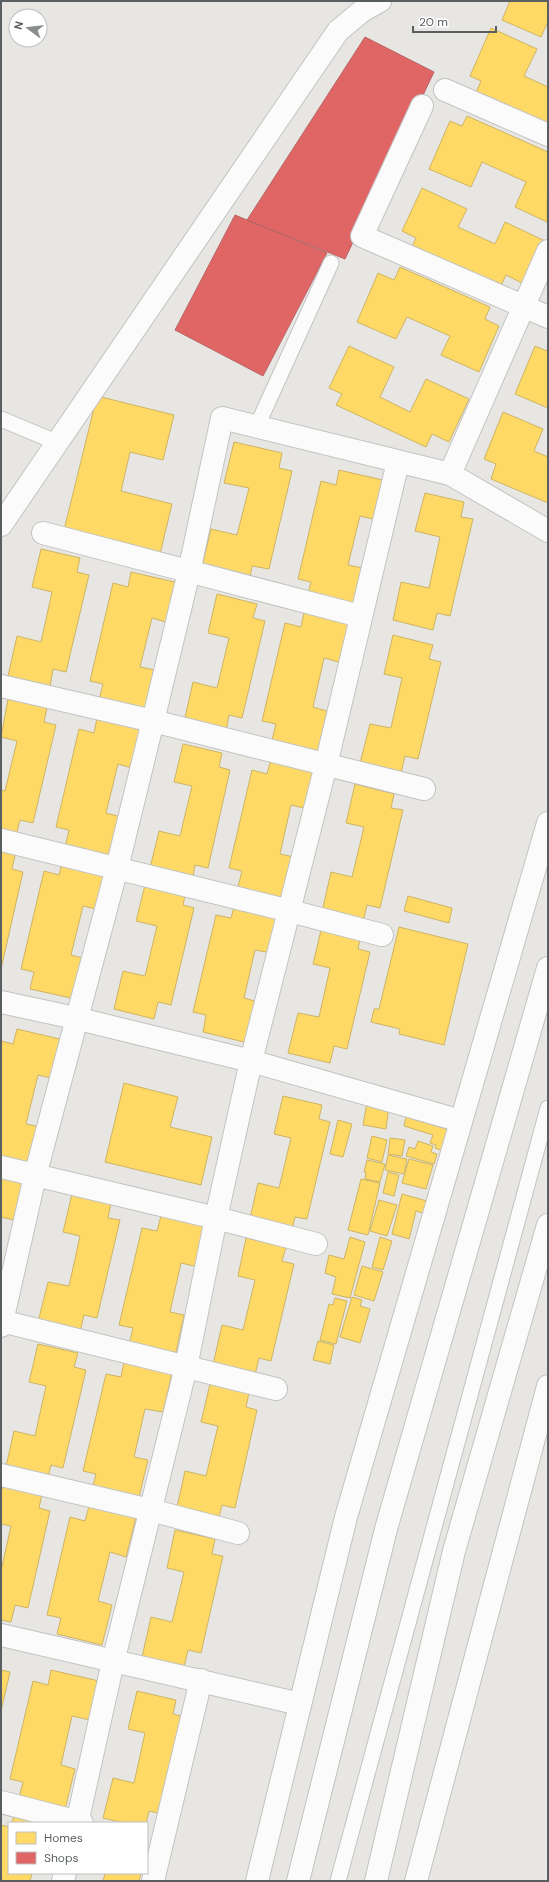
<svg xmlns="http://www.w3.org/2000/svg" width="549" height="1882" font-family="'DM Sans',sans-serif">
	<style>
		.homes { fill: #ffd966; stroke: #cdb464 }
		.shops { fill: #e06666; stroke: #b86464 }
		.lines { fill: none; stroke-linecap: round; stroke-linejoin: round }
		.lane-casing { stroke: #c2c3c3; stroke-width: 17 }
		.street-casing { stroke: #c2c3c3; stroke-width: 24 }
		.secondary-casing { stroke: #c2c3c2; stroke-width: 24 }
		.lane { stroke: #fcfbfb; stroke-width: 15 }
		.street { stroke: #fcfbfb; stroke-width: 22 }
		.secondary { stroke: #fcfbfb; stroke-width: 22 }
	</style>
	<rect width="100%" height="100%" fill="#e8e6e3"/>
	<path class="homes" d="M 510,1 L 548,1 L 548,21 L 541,37 L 502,20 Z
		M 491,28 L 537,49 L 524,76 L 548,87 L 548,129 L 474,97 L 481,81 L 470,76 Z
		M 467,116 L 548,152 L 547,222 L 515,207 L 526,182 L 482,162 L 471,187 L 429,169 L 450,121 L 462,126 Z
		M 422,188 L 467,209 L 458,227 L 495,244 L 505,222 L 545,241 L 524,284 L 506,275 L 499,290 L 411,249 L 416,238 L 402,231 Z
		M 400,267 L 490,307 L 485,319 L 499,326 L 479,372 L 441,355 L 450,336 L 407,317 L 396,339 L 357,322 L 378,273 L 394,280 Z
		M 349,346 L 394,367 L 380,397 L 410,412 L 426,379 L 469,399 L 449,442 L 432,434 L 426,447 L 336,405 L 342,394 L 329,388 Z
		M 535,346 L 547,351 L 548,348 L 548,408 L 515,394 Z
		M 97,396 L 174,415 L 163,460 L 130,452 L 121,491 L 172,504 L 160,554 L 64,530 Z
		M 503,412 L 543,429 L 534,451 L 548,457 L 548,503 L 491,479 L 496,464 L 484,459 Z
		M 234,442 L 282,453 L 279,468 L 292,471 L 269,569 L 252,566 L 249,582 L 201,570 L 211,529 L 237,535 L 249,488 L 224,483 Z
		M 339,470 L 387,481 L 377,520 L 360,516 L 348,565 L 363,568 L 353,609 L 307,598 L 311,582 L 298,579 L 321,481 L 336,485 Z
		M 425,493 L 464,502 L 461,517 L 473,519 L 450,616 L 437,613 L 433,630 L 393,620 L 401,582 L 429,588 L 440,537 L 415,531 Z
		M 41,549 L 80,558 L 77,572 L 89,575 L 66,672 L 53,669 L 50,686 L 8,676 L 17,636 L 41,642 L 52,592 L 32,587 Z
		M 131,572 L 179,583 L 169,623 L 152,618 L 140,667 L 155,670 L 145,711 L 99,700 L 103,684 L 90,681 L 113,583 L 128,587 Z
		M 217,594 L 257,604 L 253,618 L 265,621 L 242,718 L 229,715 L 226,731 L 184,722 L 193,682 L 217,688 L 229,638 L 208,633 Z
		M 304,612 L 351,623 L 342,663 L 324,658 L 313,707 L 327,711 L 318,751 L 272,740 L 276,724 L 262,721 L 285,623 L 301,627 Z
		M 393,635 L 433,645 L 429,659 L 441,662 L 418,759 L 405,756 L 401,773 L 360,763 L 370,724 L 391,728 L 402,678 L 384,674 Z
		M 8,699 L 47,708 L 44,722 L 56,725 L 33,823 L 20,820 L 16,836 L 1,832 L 1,790 L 5,791 L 17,741 L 1,737 Z
		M 97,718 L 145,729 L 135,769 L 118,764 L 106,813 L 121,817 L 111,858 L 65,847 L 69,830 L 56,827 L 79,729 L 94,733 Z
		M 183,744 L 222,753 L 219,767 L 230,770 L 208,868 L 195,865 L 192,882 L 149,872 L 159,831 L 180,836 L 192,786 L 174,782 Z
		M 271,759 L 318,770 L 308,809 L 291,805 L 280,854 L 294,857 L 284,898 L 238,887 L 242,871 L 229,868 L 252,770 L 267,774 Z
		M 355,784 L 394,794 L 391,808 L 403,810 L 380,908 L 367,905 L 363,922 L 322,912 L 331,872 L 352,877 L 364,827 L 346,823 Z
		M 1,851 L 15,855 L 12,869 L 23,872 L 1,969 Z
		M 63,860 L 110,871 L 100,910 L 83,906 L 71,955 L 86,959 L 76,999 L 30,989 L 34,972 L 21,969 L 44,871 L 59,875 Z
		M 146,881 L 186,891 L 183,905 L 194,908 L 171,1005 L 158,1002 L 154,1019 L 114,1009 L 123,971 L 145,976 L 157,926 L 136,921 Z
		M 408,896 L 452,908 L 449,923 L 404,911 Z
		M 235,903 L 282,915 L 272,953 L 255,950 L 244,998 L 258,1002 L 248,1043 L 203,1032 L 206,1015 L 193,1012 L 216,915 L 231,918 Z
		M 322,926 L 361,935 L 358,949 L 370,952 L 347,1049 L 334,1046 L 330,1063 L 288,1053 L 298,1013 L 319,1017 L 330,968 L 313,964 Z
		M 399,927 L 468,944 L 444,1045 L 399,1034 L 400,1029 L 371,1022 L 374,1009 L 379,1009 Z
		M 17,1029 L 64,1040 L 55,1079 L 38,1075 L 26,1124 L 40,1127 L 31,1168 L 1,1161 L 1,1041 L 13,1044 Z
		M 124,1083 L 178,1097 L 170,1127 L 212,1137 L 201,1185 L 105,1162 Z
		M 283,1096 L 322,1105 L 319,1119 L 330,1122 L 307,1219 L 295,1217 L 291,1233 L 249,1223 L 258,1183 L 279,1188 L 291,1138 L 274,1134 Z
		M 367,1103 L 389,1106 L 386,1129 L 363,1125 Z
		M 406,1117 L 450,1130 L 444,1151 L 435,1148 L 436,1145 L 430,1143 L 433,1135 L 404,1126 Z
		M 338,1120 L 352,1124 L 343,1157 L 330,1154 Z
		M 372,1136 L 387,1140 L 382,1162 L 367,1158 Z
		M 390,1138 L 405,1140 L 402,1156 L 388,1154 Z
		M 418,1141 L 433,1146 L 431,1152 L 437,1154 L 434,1164 L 406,1156 L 409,1147 L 415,1149 Z
		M 388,1155 L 407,1159 L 404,1174 L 385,1170 Z
		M 409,1159 L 433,1165 L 426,1189 L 402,1183 Z
		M 367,1160 L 385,1164 L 380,1182 L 365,1179 L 366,1172 L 364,1172 Z
		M 388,1172 L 399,1175 L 394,1196 L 383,1193 Z
		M 1,1176 L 27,1182 L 18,1221 L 1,1217 Z
		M 361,1179 L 380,1183 L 368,1235 L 348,1230 Z
		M 72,1194 L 111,1203 L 108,1218 L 120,1220 L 97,1318 L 84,1315 L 80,1332 L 38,1322 L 48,1282 L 69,1286 L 80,1236 L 63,1232 Z
		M 402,1194 L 427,1201 L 423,1213 L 416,1211 L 409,1239 L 392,1234 Z
		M 379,1200 L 397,1205 L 387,1236 L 370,1231 Z
		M 161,1216 L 208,1227 L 198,1267 L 181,1263 L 170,1312 L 184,1315 L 175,1356 L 129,1345 L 133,1328 L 119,1325 L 142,1228 L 157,1231 Z
		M 350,1237 L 365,1242 L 350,1298 L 332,1294 L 336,1277 L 325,1273 L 329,1255 L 344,1259 Z
		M 380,1237 L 392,1241 L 383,1270 L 372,1267 Z
		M 246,1238 L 286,1247 L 282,1261 L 294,1264 L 271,1361 L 259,1358 L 255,1375 L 213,1365 L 222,1325 L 243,1330 L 255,1280 L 238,1276 Z
		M 362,1266 L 383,1272 L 374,1301 L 354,1295 Z
		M 352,1297 L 362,1300 L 360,1306 L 370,1309 L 360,1343 L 340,1337 Z
		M 335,1298 L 347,1301 L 336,1344 L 320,1340 L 329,1304 L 333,1305 Z
		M 318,1341 L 334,1345 L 330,1364 L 313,1360 Z
		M 38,1344 L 78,1353 L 74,1367 L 86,1370 L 63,1468 L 51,1465 L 47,1481 L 5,1471 L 14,1431 L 35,1436 L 46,1386 L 29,1382 Z
		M 124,1362 L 172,1373 L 163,1412 L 145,1409 L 134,1457 L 148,1460 L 138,1501 L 92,1490 L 96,1474 L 83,1471 L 106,1374 L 121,1377 Z
		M 210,1384 L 249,1393 L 246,1407 L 257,1410 L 235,1508 L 222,1505 L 218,1521 L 176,1512 L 185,1471 L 206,1476 L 218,1426 L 201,1422 Z
		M 3,1485 L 42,1494 L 39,1508 L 50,1511 L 28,1608 L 15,1605 L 11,1622 L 1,1620 L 1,1571 L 11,1526 L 1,1524 L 1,1493 Z
		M 89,1506 L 136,1517 L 126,1557 L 110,1552 L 98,1601 L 112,1605 L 102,1645 L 57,1634 L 61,1618 L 47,1615 L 70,1517 L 85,1521 Z
		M 175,1530 L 215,1539 L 212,1554 L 223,1556 L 201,1653 L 188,1650 L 184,1667 L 142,1657 L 151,1617 L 172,1622 L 184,1572 L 167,1568 Z
		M 1,1670 L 10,1672 L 1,1711 Z
		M 51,1670 L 99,1681 L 90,1720 L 72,1716 L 61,1765 L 75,1769 L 65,1809 L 19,1798 L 23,1782 L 10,1779 L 33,1681 L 48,1685 Z
		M 137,1691 L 176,1700 L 173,1714 L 184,1717 L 162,1814 L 149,1811 L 146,1823 L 124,1823 L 103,1818 L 113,1778 L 134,1783 L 145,1733 L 128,1729 Z
		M 15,1812 L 60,1823 L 12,1823 Z
		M 1,1825 L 9,1827 L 9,1873 L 32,1873 L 30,1881 L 1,1881 Z
		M 102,1873 L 141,1873 L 139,1881 L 103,1881 L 105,1874 Z"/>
	<path class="shops" d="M 365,37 L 434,72 L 345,259 L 247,220 Z
		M 235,215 L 327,253 L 263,376 L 175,330 Z"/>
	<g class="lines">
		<defs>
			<path id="lane" d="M 1,419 L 56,442
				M 257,426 L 331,263
				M 338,1881 L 548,1108"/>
			<path id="street" d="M 445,90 L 548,135
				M 422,106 L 362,236 L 548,317
				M 450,474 L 548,251
				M 43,533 L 360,616
				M 1,686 L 153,721 L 424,789
				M 1,840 L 290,911 L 382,935
				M 1,1002 L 75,1018 L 251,1061 L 461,1121
				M 1,1167 L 216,1218 L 316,1244
				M 1,1321 L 276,1389
				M 1,1326 L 35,1176 L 117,868 L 153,721 L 189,572 L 222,418 L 450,474 L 548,531
				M 1,1475 L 150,1510 L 238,1533
				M 1,1635 L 300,1704
				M 1,1802 L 82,1823
				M 77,1823 L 113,1662 L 186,1367 L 216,1218 L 251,1061 L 326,765 L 398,462
				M 63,1881 L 65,1873
				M 153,1881 L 201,1680"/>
			<path id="secondary" d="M 1,525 L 338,31 L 362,11 L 380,1
				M 257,1881 L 346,1517 L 548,823
				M 298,1881 L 386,1529 L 548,968
				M 376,1881 L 454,1551 L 548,1225
				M 416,1881 L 548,1386"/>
		</defs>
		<use href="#lane" class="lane-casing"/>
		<use href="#street" class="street-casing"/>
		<use href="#secondary" class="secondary-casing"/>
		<use href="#lane" class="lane"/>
		<use href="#street" class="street"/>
		<use href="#secondary" class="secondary"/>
	</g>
	<rect width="549" height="1882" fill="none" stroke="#595e60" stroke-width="4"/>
	<rect x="8" y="1822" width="140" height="52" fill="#ffffff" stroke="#bdbfbf"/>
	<rect x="16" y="1832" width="20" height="12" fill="#ffd966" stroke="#bdbfbf"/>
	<text x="44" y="1842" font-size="12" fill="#595e60">Homes</text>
	<rect x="16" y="1852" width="20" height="12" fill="#e06666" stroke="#bdbfbf"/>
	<text x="44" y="1862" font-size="12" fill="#595e60">Shops</text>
	<g transform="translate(28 28) rotate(285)"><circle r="19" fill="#ffffff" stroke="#bdbfbf"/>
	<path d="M0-3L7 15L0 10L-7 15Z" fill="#8b8e8e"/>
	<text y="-6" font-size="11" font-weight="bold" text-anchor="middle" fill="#595e60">N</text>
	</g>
	<path d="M413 26v6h83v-6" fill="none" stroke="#595e60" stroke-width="2"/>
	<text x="419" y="26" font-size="12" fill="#595e60" stroke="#ffffff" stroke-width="3" paint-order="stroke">20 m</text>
</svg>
